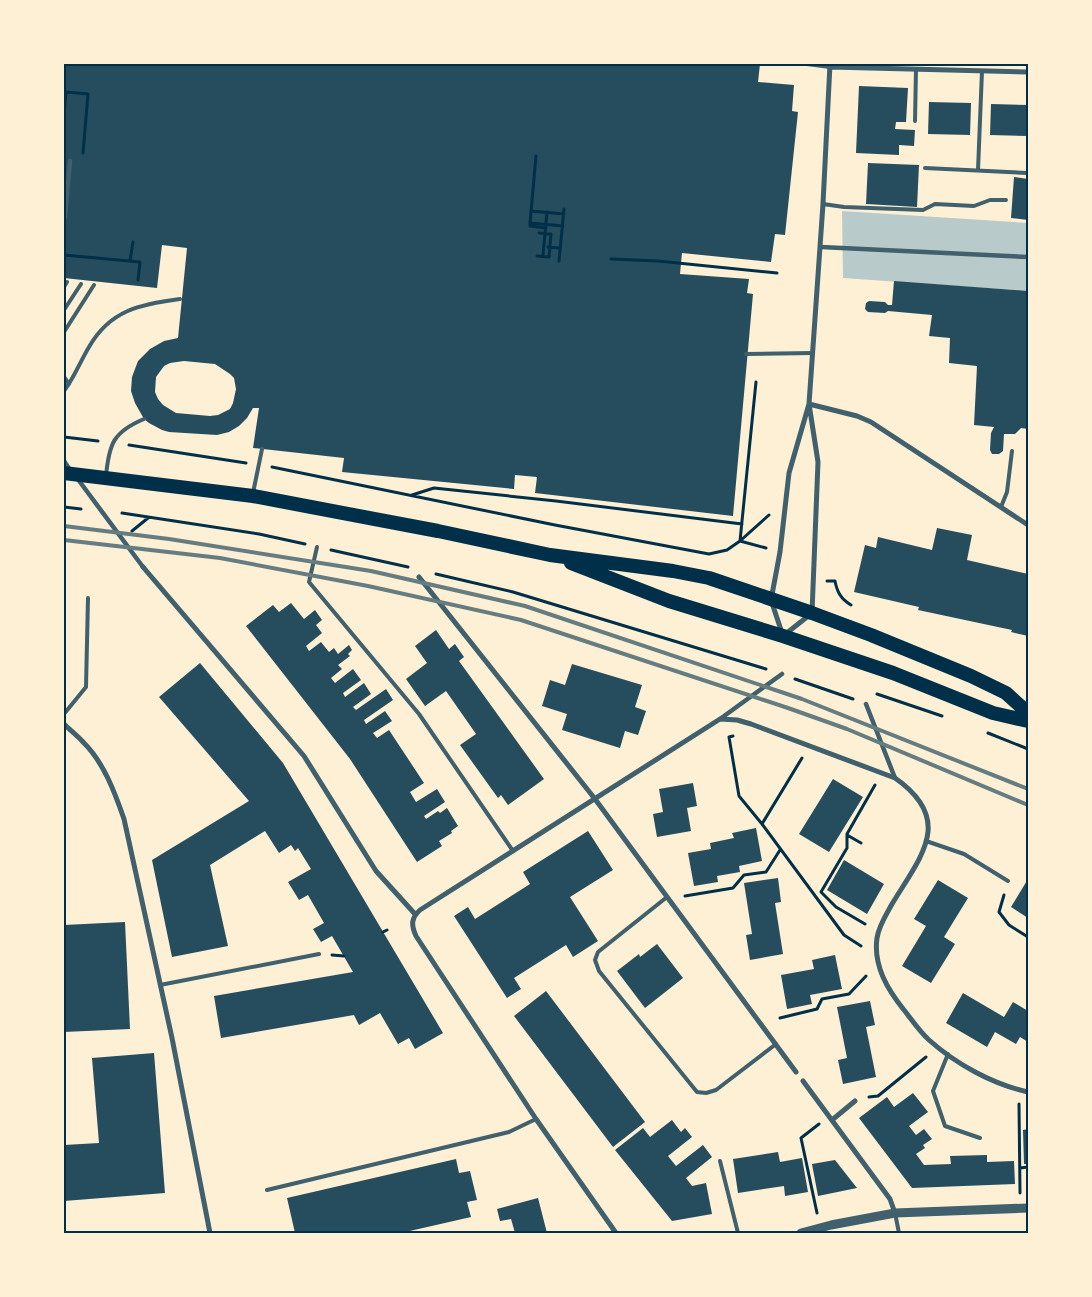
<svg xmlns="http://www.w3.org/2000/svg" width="1092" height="1297" font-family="'Alegreya Sans',sans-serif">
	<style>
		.green { fill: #b9caca }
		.building { fill: #264d5e; fill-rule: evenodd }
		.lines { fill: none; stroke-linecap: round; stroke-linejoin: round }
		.path { stroke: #003049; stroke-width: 3 }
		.service { stroke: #3f606c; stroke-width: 4 }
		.pedestrian { stroke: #3f606c; stroke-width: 4.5 }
		.minor { stroke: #3f606c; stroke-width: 5 }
		.tertiary { stroke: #3f606c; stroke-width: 9 }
		.trunk { stroke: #003049; stroke-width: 14 }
		.rail { stroke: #657d81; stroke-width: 4 }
		.neatline { fill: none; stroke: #003049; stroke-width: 2 }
	</style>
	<rect width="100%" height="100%" fill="#fdf0d5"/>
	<path class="green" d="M 842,211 L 1028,223 L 1028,291 L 843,278 Z"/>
	<path class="building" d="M 64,64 L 760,64 L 758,82 L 794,85 L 792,111 L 798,112 L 785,235 L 775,234 L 771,262 L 682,253 L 680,274 L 749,279 L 747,293 L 753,294 L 733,516 L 535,493 L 537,477 L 515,475 L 514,489 L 342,472 L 344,458 L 253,448 L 259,408 L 253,408 L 247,418 L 239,426 L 229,432 L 217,435 L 169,432 L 162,430 L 149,423 L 144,419 L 135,403 L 131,391 L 132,377 L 138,361 L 150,349 L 164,341 L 178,338 L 187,248 L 162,245 L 157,288 L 64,278 ZM 184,361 L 215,364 L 230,374 L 234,378 L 236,389 L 233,403 L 230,409 L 218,415 L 210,416 L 176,413 L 163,405 L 158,399 L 155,392 L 156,377 L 164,366 L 170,363 Z
		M 859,86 L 908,88 L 906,122 L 896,122 L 895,129 L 915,130 L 914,146 L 899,145 L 899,155 L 856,153 Z
		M 929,102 L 971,103 L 970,135 L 928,134 Z
		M 991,104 L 1028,105 L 1028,136 L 990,135 Z
		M 868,163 L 919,165 L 917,207 L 866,204 Z
		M 1014,177 L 1028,179 L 1028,220 L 1011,218 Z
		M 894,281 L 1028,291 L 1028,429 L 1021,428 L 1015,434 L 1004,434 L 1003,451 L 999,454 L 992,454 L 990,450 L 991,433 L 994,427 L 974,425 L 977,366 L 949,363 L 950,338 L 929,336 L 932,315 L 888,311 L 885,313 L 868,312 L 865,309 L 866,303 L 869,301 L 885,302 L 888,305 L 892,305 Z
		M 937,528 L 972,535 L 967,560 L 1028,574 L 1028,636 L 1011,632 L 1012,630 L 918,610 L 919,607 L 854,592 L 865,545 L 876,548 L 878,537 L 932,550 Z
		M 291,603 L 304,619 L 315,610 L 322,620 L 316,625 L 322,633 L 306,646 L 309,651 L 321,642 L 329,652 L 334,648 L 338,654 L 349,645 L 352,650 L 348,654 L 350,656 L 338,665 L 342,669 L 331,678 L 335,683 L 353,669 L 361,680 L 343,693 L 345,697 L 364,683 L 371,694 L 353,707 L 356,710 L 386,689 L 393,700 L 364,720 L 366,724 L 385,711 L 392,721 L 373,733 L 377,738 L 389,730 L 424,783 L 410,792 L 416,802 L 437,789 L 445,802 L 424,816 L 426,819 L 438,811 L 440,813 L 447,808 L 458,826 L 451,831 L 452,833 L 439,841 L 442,846 L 417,862 L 350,759 L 246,626 L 273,605 L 279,612 Z
		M 436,630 L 449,649 L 455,644 L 464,657 L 459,661 L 544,779 L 508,805 L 501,795 L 498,798 L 460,745 L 476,734 L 446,691 L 425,706 L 406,679 L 427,663 L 415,646 Z
		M 200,663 L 283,763 L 443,1033 L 415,1049 L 409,1038 L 398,1044 L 380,1013 L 359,1025 L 354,1015 L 221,1038 L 214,996 L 353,972 L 332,936 L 321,942 L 313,929 L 324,923 L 308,895 L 299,900 L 288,882 L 311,869 L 298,848 L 295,851 L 291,845 L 279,853 L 265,831 L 210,865 L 228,946 L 172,957 L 152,860 L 249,801 L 159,697 Z
		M 572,664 L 642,685 L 635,707 L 646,711 L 638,735 L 625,731 L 620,748 L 562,730 L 567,714 L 542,706 L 550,680 L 565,685 Z
		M 833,779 L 863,797 L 829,852 L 799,834 Z
		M 693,783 L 697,806 L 687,808 L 691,831 L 657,837 L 653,814 L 663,812 L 659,789 Z
		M 756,828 L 762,861 L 739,866 L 740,872 L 717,876 L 718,882 L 694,886 L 688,853 L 711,849 L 710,843 L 734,838 L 732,833 Z
		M 588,831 L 613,870 L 570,897 L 598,941 L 573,957 L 566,945 L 514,978 L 521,989 L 507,998 L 454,916 L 468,907 L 475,919 L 530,884 L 523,872 Z
		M 844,860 L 884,884 L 867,914 L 827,890 Z
		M 778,878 L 781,902 L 775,903 L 783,954 L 750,960 L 746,935 L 752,934 L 744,883 Z
		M 1028,879 L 1028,918 L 1011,907 Z
		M 938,880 L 968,898 L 944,937 L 955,944 L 931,983 L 902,966 L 926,926 L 914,919 Z
		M 125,922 L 130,1029 L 64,1032 L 64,925 Z
		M 657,944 L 683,978 L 645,1008 L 617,971 L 639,954 L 640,957 Z
		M 835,955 L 842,989 L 810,995 L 812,1004 L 787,1009 L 781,975 L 814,969 L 812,960 Z
		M 546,991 L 645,1122 L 613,1147 L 514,1016 Z
		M 963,993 L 1004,1017 L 1013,1002 L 1028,1011 L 1028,1042 L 1020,1037 L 1016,1044 L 995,1032 L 987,1047 L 946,1023 Z
		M 870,1001 L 875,1025 L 866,1027 L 876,1077 L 843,1084 L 838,1060 L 847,1058 L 837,1007 Z
		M 154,1053 L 165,1193 L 64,1201 L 64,1145 L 99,1143 L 92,1058 Z
		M 913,1093 L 928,1112 L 909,1126 L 916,1135 L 924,1129 L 932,1139 L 923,1145 L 925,1148 L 916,1154 L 924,1165 L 951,1164 L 950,1156 L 987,1155 L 987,1162 L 1014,1161 L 1015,1184 L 912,1188 L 859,1118 L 887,1097 L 894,1107 Z
		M 672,1120 L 681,1132 L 685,1128 L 692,1137 L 668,1156 L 676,1166 L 703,1145 L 712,1157 L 686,1178 L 692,1186 L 706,1183 L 712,1214 L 672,1221 L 615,1150 L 643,1128 L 650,1137 Z
		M 1028,1129 L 1028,1164 L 1024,1164 L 1023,1130 Z
		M 778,1152 L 780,1162 L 802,1158 L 808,1192 L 785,1196 L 784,1186 L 738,1193 L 733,1159 Z
		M 456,1159 L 459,1173 L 470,1171 L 477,1200 L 467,1202 L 471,1217 L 401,1233 L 295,1233 L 287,1198 Z
		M 835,1160 L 857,1188 L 818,1196 L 812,1164 Z
		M 538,1198 L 547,1233 L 515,1233 L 511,1219 L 500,1221 L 497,1209 Z"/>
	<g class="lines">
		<path class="path" d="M 64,114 L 66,92 L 88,94 L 83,153
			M 531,211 L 564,214
			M 530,223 L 536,156
			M 530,223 L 563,226
			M 530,223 L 530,226 L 546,228
			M 548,247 L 560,248
			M 64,255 L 140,262 L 138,280
			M 543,255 L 547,212
			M 537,256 L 549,257 L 551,234 L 539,233
			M 611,259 L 658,261 L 777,273
			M 130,261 L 133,242
			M 559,261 L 564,209
			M 64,437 L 98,441
			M 129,445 L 246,463
			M 272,467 L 555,525 L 709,554 L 727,550 L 740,541 L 769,515
			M 412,495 L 434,488 L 556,501 L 742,524
			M 64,507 L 81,509
			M 122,513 L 259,534 L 305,544
			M 132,531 L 148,518
			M 740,541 L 766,548
			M 740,541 L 756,382
			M 331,550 L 408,567
			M 436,574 L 513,592 L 766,669
			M 827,581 L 835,581 C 837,592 841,599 851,605
			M 795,679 L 853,699
			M 877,694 L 942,716
			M 988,733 L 1028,749
			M 733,736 L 729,737 L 739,796 L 762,824 L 844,935 L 861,946
			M 762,824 L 802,758
			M 847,835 L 861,843
			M 1004,895 L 999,912 L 1009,925 L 1028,937
			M 685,896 L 733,888 L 744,875 L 766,872 L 780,850
			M 865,924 L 836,907 L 821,892 L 847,848 L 847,834 L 875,785
			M 383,932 L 387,930
			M 332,955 L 344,956
			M 780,1018 L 817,1009 L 822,999 L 849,994 L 866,976
			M 869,1097 L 878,1096 L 926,1057
			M 1019,1104 L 1020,1193
			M 1020,1168 L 1028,1167
			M 817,1213 L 801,1138 L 819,1124"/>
		<path class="service" d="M 807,64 L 830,67
			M 915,121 L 916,69
			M 925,168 L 1028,173
			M 978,170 L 982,71
			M 823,204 L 844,207 L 923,210 L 935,204 L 974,206 L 990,200 L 1006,200
			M 64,287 L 67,282
			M 64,310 L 81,284
			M 64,332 L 94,285
			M 746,354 L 813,353
			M 64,377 L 69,384
			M 64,391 C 74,378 80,362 89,347 C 110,310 141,304 180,299
			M 106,476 C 109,444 113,432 144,419
			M 253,493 L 262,449
			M 1001,507 L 1007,492 L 1012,451
			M 317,547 L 309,582 L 419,714 L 513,851
			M 64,714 L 86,687 L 88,598
			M 926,841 L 964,854 L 1008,881
			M 667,897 L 598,952 L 595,960 L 599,971 L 697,1092 L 706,1093 L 716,1090 L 776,1044
			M 160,985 L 319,954
			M 948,1054 L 933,1091 L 945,1126 L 980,1138
			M 720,1161 L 738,1233
			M 267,1190 L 509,1132 L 536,1119
			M 895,1213 L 899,1233"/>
		<path class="pedestrian" d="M 64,217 L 65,217 L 70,161
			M 821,247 L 1028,257
			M 64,461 L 70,470
			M 77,478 L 143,567
			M 866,704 L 895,778
			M 720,719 L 782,674"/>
		<path class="minor" d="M 830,67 L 1028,72
			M 809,404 L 818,462 L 812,613 L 783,636 L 771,600 L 780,552 L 789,473 L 809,404 L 823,204 L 830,64
			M 809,404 L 857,416 L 871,422 L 1028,525
			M 143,567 L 304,756 L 376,871 L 415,914
			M 419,577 L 595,799 L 796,1072
			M 64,724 C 70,730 78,736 84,743 C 104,763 115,793 124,819 L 172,1038 L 210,1233
			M 803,1081 L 890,1199 L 895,1213
			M 832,1120 L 855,1101
			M 616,1233 L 536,1119 L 416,936 C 411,925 411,918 420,910 L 720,719 L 737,720 L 751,724 L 895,778 C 955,820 921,856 892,904 C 886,915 879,925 877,938 C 873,966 888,990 904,1010 C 912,1020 919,1031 929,1040 C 956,1064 992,1084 1028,1092"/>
		<path class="tertiary" d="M 801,1233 L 831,1225 L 895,1213 L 1028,1208"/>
		<path class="trunk" d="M 64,473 L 253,496 L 438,531 L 550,555 L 673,571 L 709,578 L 812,613 L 871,635 L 971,676 L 1006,693 L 1028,713
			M 571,563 L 669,601 L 783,636 L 893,673 L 993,713 L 1028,721"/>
		<path class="rail" d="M 64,526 L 169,539 L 371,571 L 525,606 L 802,699 L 1028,789
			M 64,540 L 220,558 L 368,586 L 521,620 L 788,708 L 847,729 L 1028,805"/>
	</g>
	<rect width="1092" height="1297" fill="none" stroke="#fdf0d5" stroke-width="130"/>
	<rect x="65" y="65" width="962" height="1167" class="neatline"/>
</svg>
